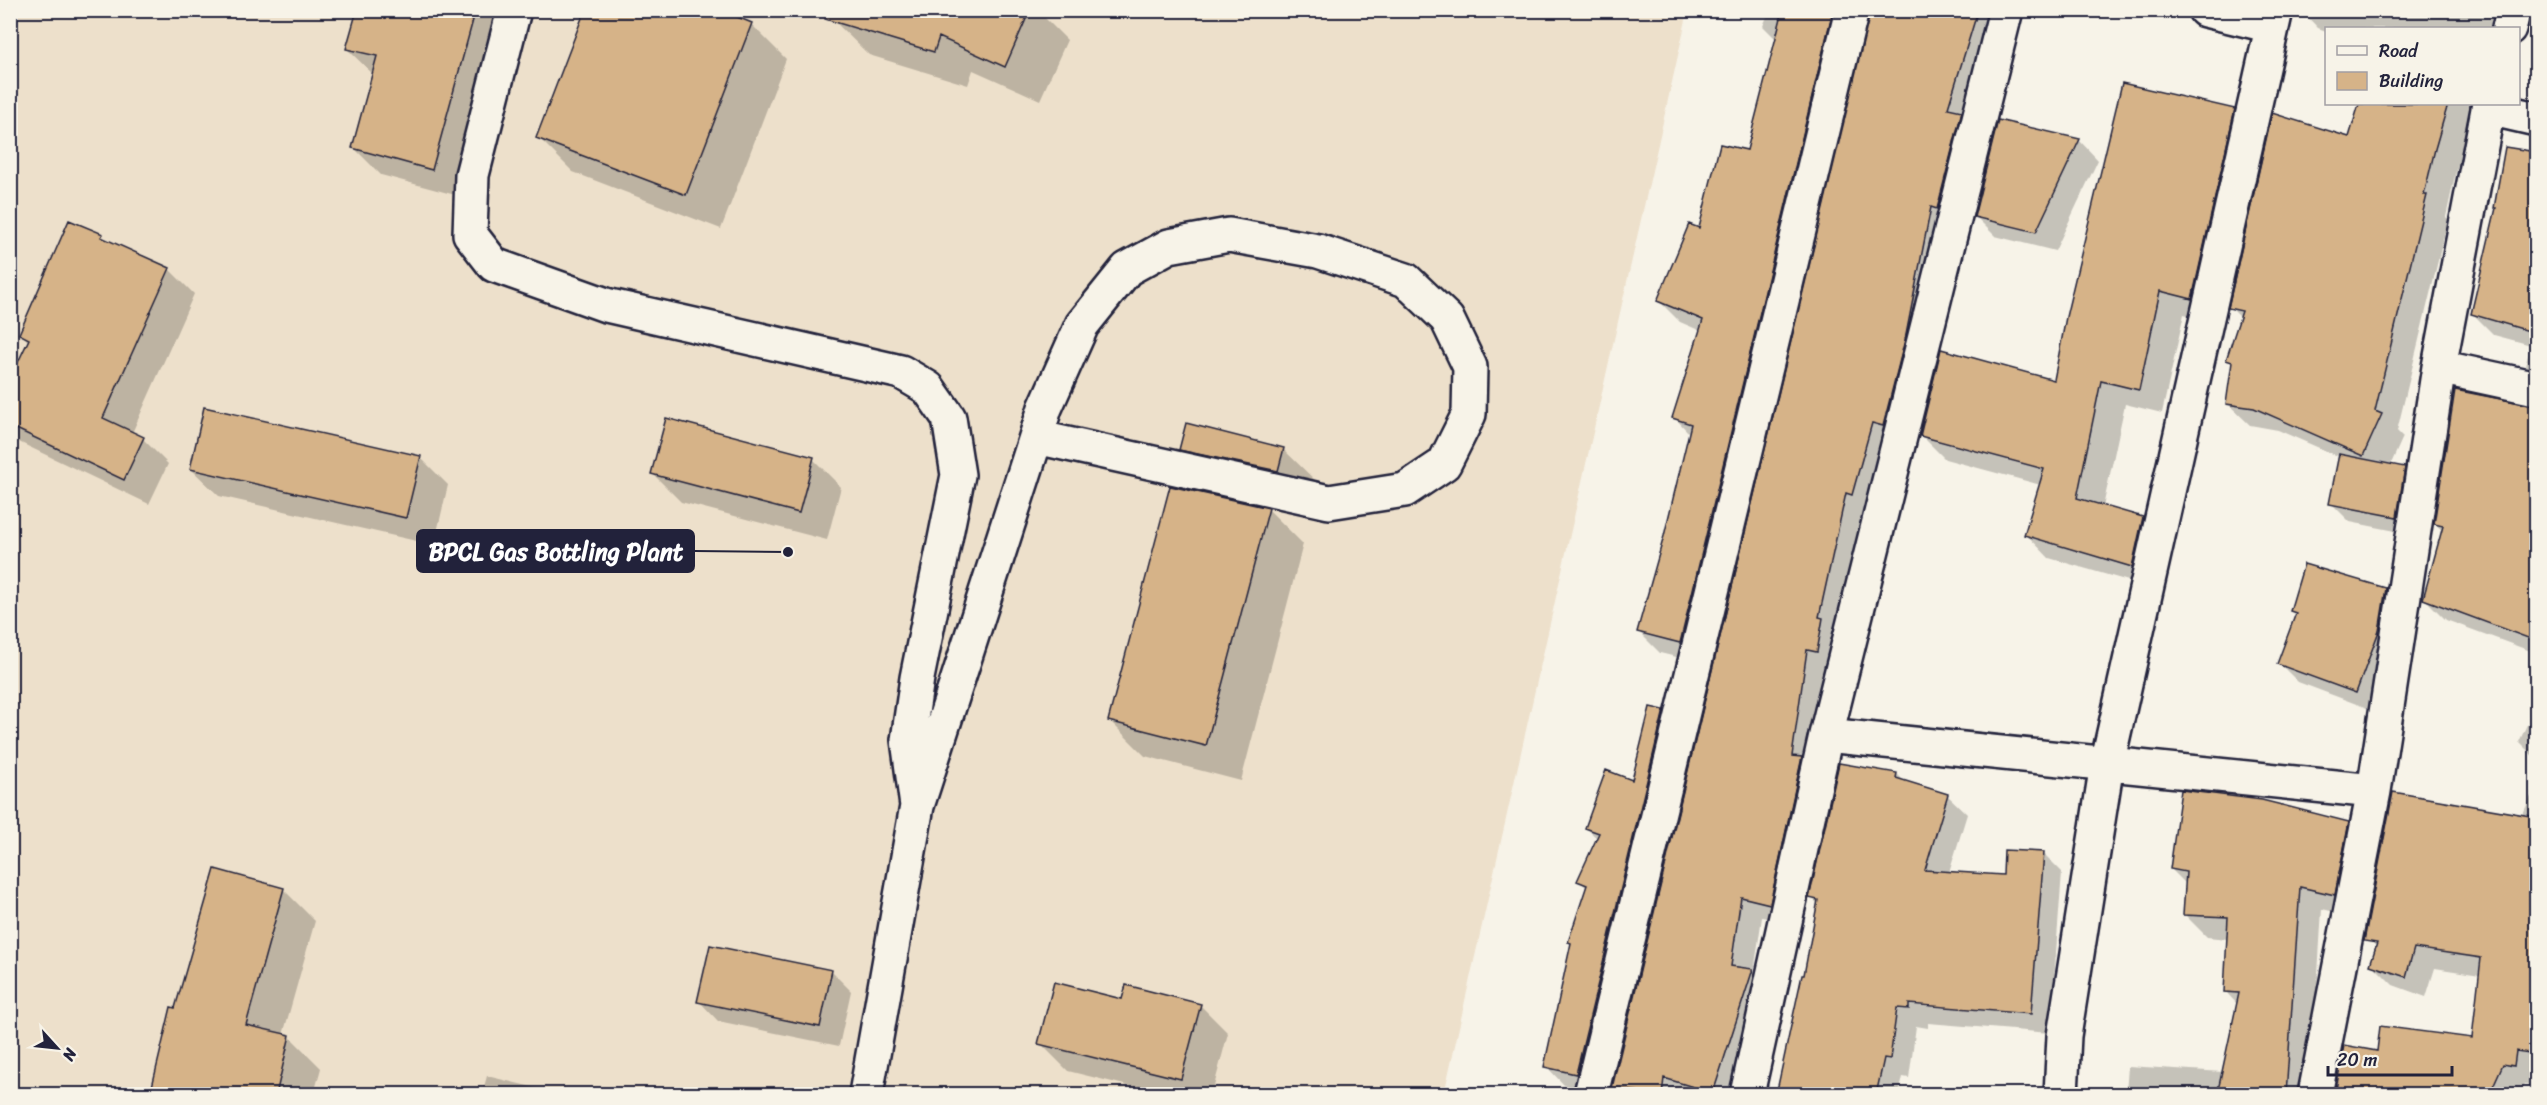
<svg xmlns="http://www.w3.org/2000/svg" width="2547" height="1105" font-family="Sriracha,sans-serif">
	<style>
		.built { fill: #ede0cb }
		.shadow { fill: #0003 }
		.building { fill: #d6b388; stroke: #22223b; stroke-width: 1.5 }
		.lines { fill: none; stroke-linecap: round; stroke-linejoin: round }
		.minor-casing { stroke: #22223b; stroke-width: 38 }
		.minor { stroke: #f7f3e8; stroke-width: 33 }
		.leader { fill: none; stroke: #22223b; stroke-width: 2 }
		.callout-dot { fill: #22223b; stroke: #f7f3e8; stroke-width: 2 }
		.callout { fill: #22223b; stroke: #22223b; stroke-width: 2 }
		.callout-label { font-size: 24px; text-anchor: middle; font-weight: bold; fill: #fff }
	</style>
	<rect width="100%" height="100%" fill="#f7f3e8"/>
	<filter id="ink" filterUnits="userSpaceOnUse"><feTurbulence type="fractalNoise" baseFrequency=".0167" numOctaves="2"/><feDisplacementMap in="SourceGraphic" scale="12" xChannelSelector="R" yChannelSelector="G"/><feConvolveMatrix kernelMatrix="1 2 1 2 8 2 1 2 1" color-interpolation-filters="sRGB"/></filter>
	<g filter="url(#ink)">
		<path class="built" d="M 10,11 L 1688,11 L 1444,1094 L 11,1094 Z"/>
		<path class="shadow" d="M 390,10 L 502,10 L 459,196 L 381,175 L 354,148 L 374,75 L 347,49 Z
			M 837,10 L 1046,10 L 1043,16 L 1067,40 L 1040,100 L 973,70 L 968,85 L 869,55 L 834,21 Z
			M 1770,10 L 2004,10 L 1791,924 L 1762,917 L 1754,972 L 1774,992 L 1741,1094 L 1620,1094 L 1613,1088 L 1872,13 L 1868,13 L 1701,663 L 1660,653 L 1639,632 L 1666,536 L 1690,434 L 1674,417 L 1701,331 L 1680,322 L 1659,301 L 1748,152 L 1777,40 L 1763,26 Z
			M 2301,10 L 2500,10 L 2493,28 L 2326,28 L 2326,31 L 2318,28 Z
			M 751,24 L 786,59 L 721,229 L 573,172 L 538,137 Z
			M 2536,62 L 2536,88 L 2531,83 Z
			M 2360,104 L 2476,104 L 2456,171 L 2446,217 L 2448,219 L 2397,431 L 2403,437 L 2390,466 L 2404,468 L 2423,488 L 2416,535 L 2350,522 L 2331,503 L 2340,457 L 2278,430 L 2250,425 L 2227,403 L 2233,364 L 2228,359 L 2242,319 L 2230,307 L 2350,139 Z
			M 2234,110 L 2258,134 L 2216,322 L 2184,314 L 2162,413 L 2125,404 L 2103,507 L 2142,519 L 2166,542 L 2156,589 L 2049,558 L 2026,534 L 2041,485 L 1945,459 L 1921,435 L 2055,382 Z
			M 2079,140 L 2098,160 L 2055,251 L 1995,236 L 1976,217 Z
			M 2506,148 L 2536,154 L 2536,378 L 2525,366 L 2531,345 L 2494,335 L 2473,314 L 2498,209 Z
			M 102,236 L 108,242 L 169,269 L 194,294 L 132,433 L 143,439 L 168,464 L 149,504 L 19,442 L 10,433 L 10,382 L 29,342 L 21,334 Z
			M 2532,408 L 2536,408 L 2536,653 L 2446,620 L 2425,599 L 2443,531 L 2435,524 Z
			M 1181,449 L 1283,449 L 1319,484 L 1216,484 Z
			M 420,457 L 448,485 L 434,545 L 219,496 L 191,469 Z
			M 813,459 L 841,487 L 827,540 L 681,502 L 653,474 Z
			M 1268,509 L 1303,544 L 1241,781 L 1145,756 L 1110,721 Z
			M 2385,589 L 2405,608 L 2375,711 L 2298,682 L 2279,663 L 2297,616 L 2291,611 Z
			M 2536,705 L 2536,759 L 2519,742 Z
			M 1663,712 L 1682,730 L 1594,1092 L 1564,1085 L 1546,1066 L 1588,889 L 1579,880 L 1598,839 L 1586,828 L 1633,782 Z
			M 1897,774 L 1905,782 L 1947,795 L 1967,814 L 1949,873 L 2004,876 L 2043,853 L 2062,872 L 2050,1033 L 1928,1023 L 1928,1028 L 1916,1026 L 1909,1078 L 1903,1077 L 1899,1094 L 1778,1094 L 1805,977 L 1818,904 L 1811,897 Z
			M 2536,785 L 2535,1086 L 2524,1085 L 2519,1094 L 2348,1094 L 2378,1053 L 2474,1040 L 2480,975 L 2435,968 L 2426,997 L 2393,985 L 2372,964 L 2377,947 L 2371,941 L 2522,816 Z
			M 2348,823 L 2371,846 L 2344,914 L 2322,909 L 2313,1056 L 2304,1094 L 2126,1094 L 2128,1066 L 2223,1072 L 2238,1005 L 2225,991 L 2228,939 L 2207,937 L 2184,914 L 2186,884 L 2171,869 Z
			M 284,890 L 315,921 L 283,1035 L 289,1036 L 321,1068 L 314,1094 L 152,1094 L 176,1010 Z
			M 832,972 L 851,991 L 839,1046 L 718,1021 L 699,1001 Z
			M 1123,1001 L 1200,1005 L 1228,1033 L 1212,1094 L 1161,1094 L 1068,1071 L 1040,1043 Z
			M 487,1076 L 549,1091 L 553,1094 L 482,1094 Z
			M 10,1088 L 33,1092 L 36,1094 L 10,1094 Z"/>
		<path class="building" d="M 357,10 L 438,10 L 473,20 L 432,170 L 352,148 L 377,56 L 346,49 Z
			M 585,10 L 720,10 L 752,23 L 686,195 L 536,138 Z
			M 826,10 L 1030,10 L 1005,67 L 939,37 L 934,52 L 825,19 Z
			M 1783,10 L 1833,10 L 1680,643 L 1637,632 L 1664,536 L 1691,424 L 1672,418 L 1703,320 L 1657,301 L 1689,224 L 1699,228 L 1720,144 L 1747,150 Z
			M 1870,10 L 1978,10 L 1948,108 L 1962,111 L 1937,209 L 1931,207 L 1905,340 L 1883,426 L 1872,423 L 1852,495 L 1846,493 L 1819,617 L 1823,618 L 1817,652 L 1807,650 L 1792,756 L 1802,757 L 1770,904 L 1741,897 L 1731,966 L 1753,969 L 1713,1093 L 1664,1078 L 1662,1095 L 1612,1088 Z
			M 2122,83 L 2235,109 L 2192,299 L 2160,291 L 2139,390 L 2101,381 L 2077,498 L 2143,517 L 2132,567 L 2024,535 L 2044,469 L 1920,436 L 1941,349 L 2054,380 L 2066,317 Z
			M 2359,104 L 2448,104 L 2435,149 L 2424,195 L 2427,195 L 2375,411 L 2382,414 L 2363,456 L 2254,408 L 2226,404 L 2232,362 L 2226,360 L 2242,311 L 2228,308 L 2272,113 L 2349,137 Z
			M 1998,120 L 2080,139 L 2036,232 L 1974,217 Z
			M 2505,147 L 2536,152 L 2536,333 L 2471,314 L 2496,208 L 2494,208 Z
			M 69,220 L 103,234 L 101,237 L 170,268 L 103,418 L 144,437 L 124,480 L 10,426 L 10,379 L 29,339 L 19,334 Z
			M 2455,390 L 2536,406 L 2536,641 L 2423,599 L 2443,526 L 2434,524 Z
			M 204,407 L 421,456 L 406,518 L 190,469 Z
			M 666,418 L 814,457 L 799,513 L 651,474 Z
			M 1186,423 L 1284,448 L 1278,471 L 1179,450 Z
			M 2339,454 L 2405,467 L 2397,517 L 2329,504 Z
			M 1170,486 L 1269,508 L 1206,746 L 1108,721 Z
			M 2304,564 L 2386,588 L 2379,631 L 2356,693 L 2277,664 L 2296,613 L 2290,611 Z
			M 1650,707 L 1664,710 L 1576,1074 L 1544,1067 L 1571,943 L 1568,942 L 1587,885 L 1577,881 L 1599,833 L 1585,828 L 1606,770 L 1632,780 Z
			M 1839,763 L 1897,773 L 1896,778 L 1948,794 L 1925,870 L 2003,875 L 2004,850 L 2044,852 L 2031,1014 L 1909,1004 L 1909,1009 L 1897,1008 L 1890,1059 L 1884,1058 L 1876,1095 L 1776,1095 L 1802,975 L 1804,975 L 1818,900 L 1809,898 Z
			M 2181,790 L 2262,800 L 2349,822 L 2335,895 L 2300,887 L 2286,1095 L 2217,1095 L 2239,993 L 2224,992 L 2228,917 L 2183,915 L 2186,872 L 2170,869 Z
			M 2393,792 L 2536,817 L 2536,1054 L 2516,1051 L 2514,1066 L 2503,1064 L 2489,1095 L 2335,1095 L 2344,1045 L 2377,1051 L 2380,1026 L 2472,1038 L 2481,958 L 2414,948 L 2406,977 L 2370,965 L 2377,943 L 2364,941 Z
			M 215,869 L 284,888 L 246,1025 L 290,1035 L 276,1095 L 150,1095 L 171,1007 L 175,1008 Z
			M 710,945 L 832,970 L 820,1027 L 697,1002 Z
			M 1054,982 L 1122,999 L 1126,985 L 1201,1004 L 1181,1079 L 1038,1044 Z"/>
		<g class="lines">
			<defs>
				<path id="minor" d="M 514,10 L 472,175 L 470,234 L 494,265 L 606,305 L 901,372 L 928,388 L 949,418 L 958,475 L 917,678 L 908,740 L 917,806 L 866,1094
					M 2205,10 L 2272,26
					M 2509,28 L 2514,10
					M 2488,108 L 2536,119
					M 2439,367 L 2536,388
					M 1826,735 L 2006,10
					M 917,806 L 1036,437 L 1045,408 L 1082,325 L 1127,269 L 1169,246 L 1229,235 L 1318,251 L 1406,280 L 1447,319 L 1470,367 L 1469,414 L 1444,464 L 1405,490 L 1329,502 L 1036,437
					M 1591,1094 L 1852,10
					M 1747,1094 L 1826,735 L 2374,791
					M 2061,1094 L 2064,1036 L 2107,764 L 2276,10
					M 2315,1094 L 2374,791 L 2439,367 L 2489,104"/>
			</defs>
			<use href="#minor" class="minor-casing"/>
			<use href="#minor" class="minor"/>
		</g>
	</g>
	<path class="leader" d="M788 552L694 551"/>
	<circle class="callout-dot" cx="788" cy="552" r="6"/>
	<rect class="callout" x="417" y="530" width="277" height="42" rx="6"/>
	<g class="callout-label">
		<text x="556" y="560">BPCL Gas Bottling Plant</text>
	</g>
	<rect width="2547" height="1105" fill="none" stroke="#f7f3e8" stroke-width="36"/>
	<rect x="18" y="18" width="2511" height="1069" fill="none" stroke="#22223b" stroke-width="2" filter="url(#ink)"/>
	<rect x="2325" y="27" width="195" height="78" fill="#f7f3e8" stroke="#a29fa3" stroke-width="1.5"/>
	<rect x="2337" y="46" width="30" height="9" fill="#f7f3e8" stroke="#a29fa3" stroke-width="1.5"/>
	<text x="2379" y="57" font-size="18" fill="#22223b">Road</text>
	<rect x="2337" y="72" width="30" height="18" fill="#d6b388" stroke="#a29fa3" stroke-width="1.5"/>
	<text x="2379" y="87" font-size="18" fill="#22223b">Building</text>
	<g transform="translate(57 1048) rotate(117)" stroke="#f7f3e8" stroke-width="4.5" paint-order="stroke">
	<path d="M0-4.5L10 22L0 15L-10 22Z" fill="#22223b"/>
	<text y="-9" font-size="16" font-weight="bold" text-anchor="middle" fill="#22223b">N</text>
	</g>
	<path d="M2328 1066v9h124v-9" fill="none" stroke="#22223b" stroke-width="3"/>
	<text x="2337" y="1066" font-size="18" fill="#22223b" stroke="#f7f3e8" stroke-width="4.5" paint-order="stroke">20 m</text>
</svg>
